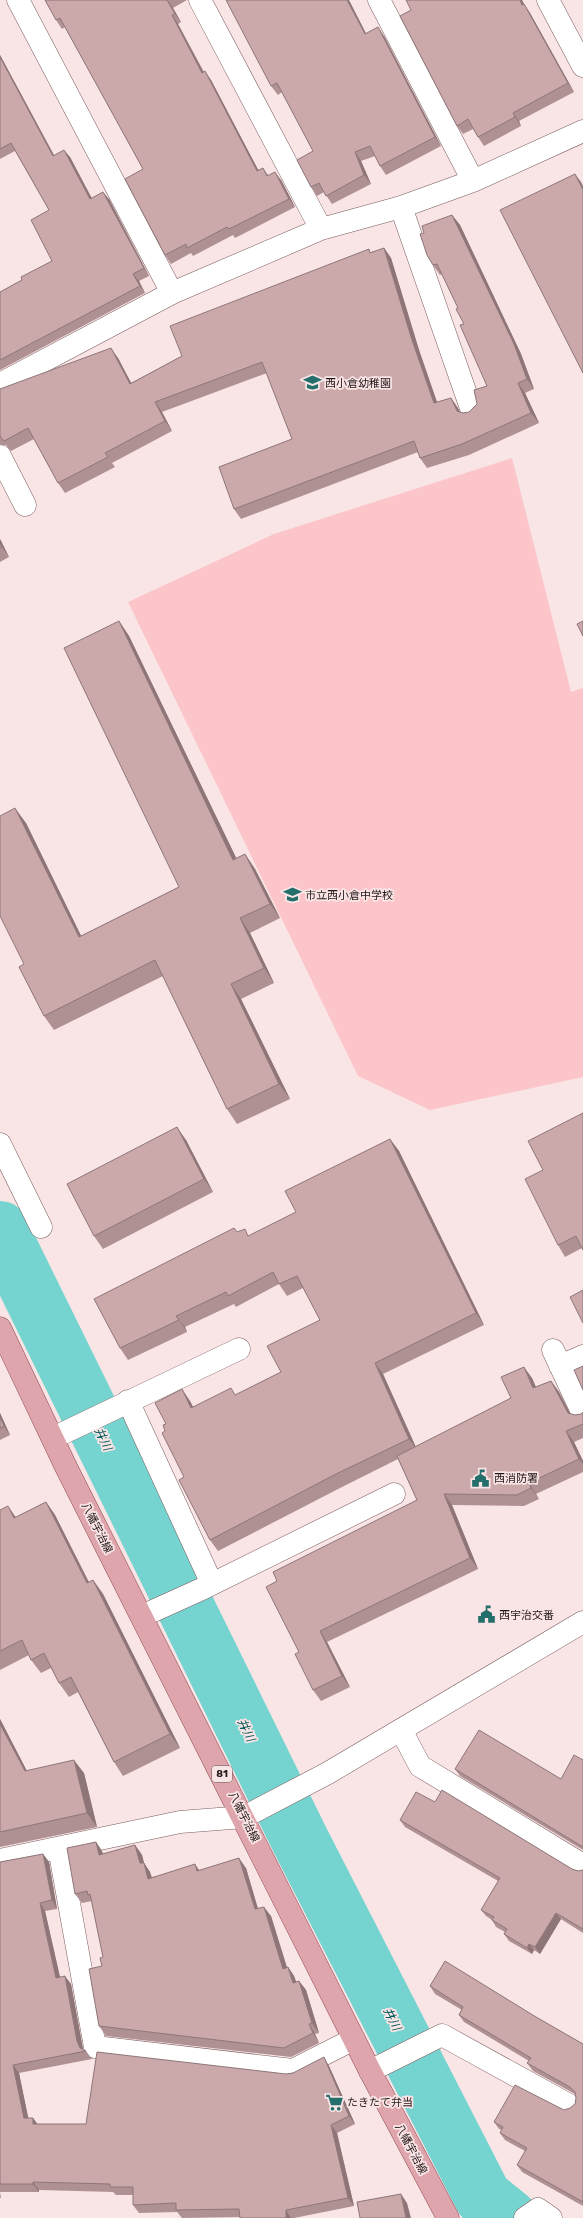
<svg xmlns="http://www.w3.org/2000/svg" width="583" height="2218" font-family="Rubik,'Noto Sans JP',sans-serif">
	<style>
		.green { fill: #fbc5c9 }
		.lines { fill: none; stroke-linecap: round; stroke-linejoin: round }
		.river { stroke: #75d4d0; stroke-width: 58 }
		.minor-casing { stroke: #7a5c5e; stroke-width: 23 }
		.tertiary-casing { stroke: #7a5c5e; stroke-width: 23 }
		.primary-casing { stroke: #904c54; stroke-width: 23 }
		.minor { stroke: #fff; stroke-width: 22 }
		.tertiary { stroke: #fff; stroke-width: 22 }
		.primary { stroke: #dfa5ac; stroke-width: 22 }
		.wall { fill: #af9193 }
		.shaded-wall { fill: #8e7678 }
		.building { fill: #cba9ab; stroke: #8e7678 }
		.labels { text-anchor: middle; dominant-baseline: central; stroke-width: 3.5; stroke-linejoin: round; paint-order: stroke }
		.shield { fill: #fae5e6; stroke: #645556; stroke-width: 1 }
		.shield-label { font-size: 10px; font-weight: bold; fill: #231718 }
		.poi-label { font-size: 11px; fill: #231718; stroke: #fae5e6; text-anchor: start }
		.street-label { font-size: 11px; fill: #231718; stroke: #fae5e6 }
		.water-label { font-size: 12px; font-style: italic; fill: #055c5a; stroke: #fae5e6 }
	</style>
	<rect width="100%" height="100%" fill="#fae5e6"/>
	<path class="green" d="M 512,458 L 571,692 L 583,688 L 583,1077 L 430,1110 L 358,1076 L 128,602 L 274,534 Z"/>
	<g class="lines">
		<path class="river" d="M 0,1230 L 301,1842 L 483,2197 L 509,2218"/>
		<defs>
			<path id="minor" d="M 18,0 L 172,293 L 321,229 L 401,207 L 473,181 L 583,131
				M 200,0 L 321,229
				M 379,0 L 473,181
				M 548,0 L 583,66
				M 401,207 L 472,411
				M 0,384 L 172,293
				M 0,456 L 25,505
				M 0,1144 L 41,1227
				M 553,1350 L 583,1414
				M 560,1366 L 583,1356
				M 128,1401 L 212,1584
				M 53,1438 L 239,1349
				M 142,1616 L 204,1588 L 394,1494
				M 401,1730 L 420,1766 L 583,1865
				M 59,1848 L 95,2047 L 293,2070 L 354,2039
				M 0,1860 L 180,1822 L 244,1817
				M 370,2071 L 442,2035 L 569,2105
				M 525,2218 L 538,2209 L 551,2218"/>
			<path id="tertiary" d="M 244,1817 L 328,1773 L 583,1622"/>
			<path id="primary" d="M 0,1328 L 66,1467 L 370,2071 L 448,2218"/>
		</defs>
		<use href="#minor" class="minor-casing"/>
		<use href="#tertiary" class="tertiary-casing"/>
		<use href="#primary" class="primary-casing"/>
		<use href="#minor" class="minor"/>
		<use href="#tertiary" class="tertiary"/>
		<use href="#primary" class="primary"/>
	</g>
	<path class="wall" d="M 45,0 L 187,0 L 173,8 L 181,22 L 178,24 L 204,72 L 211,80 L 258,170 L 263,168 L 268,175 L 281,180 L 295,207 L 235,238 L 233,235 L 193,256 L 191,253 L 171,264 L 165,255 L 143,169 L 65,27 L 62,29 L 56,20 Z
		M 522,0 L 524,4 L 530,13 L 574,92 L 519,121 L 521,126 L 484,146 L 478,137 L 473,129 L 463,134 L 457,126 L 411,10 Z
		M 366,33 L 384,36 L 441,146 L 386,175 L 380,166 L 375,156 L 361,161 L 371,184 L 332,204 L 324,192 L 317,196 L 311,187 L 313,151 L 282,92 L 278,95 L 271,86 Z
		M 0,55 L 54,155 L 70,157 L 91,198 L 109,199 L 149,276 L 139,281 L 145,293 L 0,370 L 0,292 L 22,280 L 52,261 L 49,210 L 15,151 L 0,159 Z
		M 452,215 L 460,225 L 521,354 L 534,389 L 525,393 L 539,423 L 469,455 L 427,468 L 420,458 L 418,452 L 241,519 L 234,509 L 292,439 L 267,373 L 162,412 L 172,431 L 112,463 L 115,467 L 65,493 L 58,483 L 34,439 L 11,451 L 6,445 L 0,445 L 0,389 L 118,358 L 131,383 L 182,356 L 371,252 L 384,248 L 391,258 L 419,350 L 437,402 L 451,398 L 460,412 L 463,413 L 469,412 L 477,404 L 487,386 L 458,308 L 442,274 L 440,275 L 433,265 L 424,233 Z
		M 0,539 L 9,557 L 0,562 Z
		M 119,621 L 129,636 L 236,858 L 245,854 L 255,869 L 280,918 L 250,933 L 274,983 L 241,999 L 290,1099 L 237,1124 L 227,1109 L 163,976 L 54,1030 L 44,1016 L 24,964 L 26,823 L 81,936 L 179,887 Z
		M 390,1139 L 399,1151 L 484,1325 L 383,1374 L 416,1447 L 511,1398 L 532,1378 L 536,1387 L 551,1381 L 559,1392 L 570,1414 L 575,1415 L 581,1414 L 583,1412 L 583,1438 L 574,1442 L 583,1461 L 583,1472 L 536,1494 L 539,1499 L 524,1506 L 452,1505 L 478,1569 L 327,1642 L 350,1687 L 321,1701 L 313,1690 L 299,1652 L 277,1581 L 417,1500 L 398,1459 L 344,1486 L 218,1551 L 210,1540 L 184,1477 L 165,1431 L 166,1424 L 190,1401 L 193,1407 L 236,1395 L 281,1372 L 320,1320 L 303,1288 L 287,1296 L 279,1284 L 236,1307 L 234,1304 L 185,1327 L 187,1332 L 128,1360 L 120,1348 L 237,1232 L 249,1236 L 296,1212 Z
		M 186,1140 L 213,1192 L 103,1249 L 94,1236 Z
		M 543,1170 L 582,1248 L 565,1257 L 558,1245 Z
		M 0,1413 L 10,1435 L 0,1440 Z
		M 46,1502 L 55,1515 L 89,1582 L 93,1580 L 103,1594 L 180,1748 L 123,1776 L 114,1762 L 78,1692 L 69,1697 L 59,1683 L 51,1668 L 41,1673 L 31,1660 L 29,1655 L 0,1670 L 0,1510 L 16,1517 Z
		M 0,1719 L 27,1771 L 84,1773 L 97,1827 L 0,1847 Z
		M 583,1760 L 583,1850 L 460,1776 L 455,1769 L 561,1779 Z
		M 435,1802 L 572,1869 L 578,1871 L 583,1870 L 583,1933 L 561,1919 L 540,1954 L 534,1950 L 532,1954 L 509,1941 L 504,1934 L 505,1932 L 496,1927 L 492,1920 L 486,1916 L 481,1910 L 498,1881 L 405,1827 L 400,1820 Z
		M 96,1842 L 102,1851 L 103,1854 L 135,1845 L 142,1855 L 144,1863 L 150,1872 L 152,1877 L 199,1870 L 246,1868 L 258,1909 L 271,1916 L 287,1967 L 288,1967 L 294,1976 L 296,1982 L 299,1981 L 306,1990 L 319,2033 L 315,2034 L 319,2043 L 291,2057 L 106,2036 L 99,2026 L 102,1966 L 103,1957 L 92,1901 L 82,1903 L 75,1894 Z
		M 43,1854 L 49,1862 L 57,1909 L 45,1911 L 60,1977 L 71,1984 L 83,2049 L 86,2051 L 92,2059 L 19,2073 L 28,2118 L 33,2118 L 37,2124 L 86,2124 L 286,2074 L 329,2066 L 355,2124 L 337,2133 L 354,2206 L 294,2218 L 240,2218 L 240,2217 L 182,2218 L 177,2212 L 139,2213 L 133,2205 L 133,2195 L 116,2195 L 113,2192 L 39,2190 L 39,2192 L 0,2192 L 1,2198 L 0,2198 L 0,1862 Z
		M 430,1986 L 536,2017 L 583,2044 L 583,2206 L 522,2172 L 517,2165 L 525,2151 L 505,2140 L 500,2133 L 502,2130 L 499,2129 L 494,2122 L 564,2110 L 570,2108 L 575,2104 L 576,2098 L 575,2094 L 533,2071 L 527,2063 L 529,2061 L 464,2022 L 459,2015 L 462,2010 L 435,1994 Z"/>
	<path class="shaded-wall" d="M 168,0 L 173,8 L 181,22 L 175,14 Z
		M 347,0 L 349,0 L 371,43 L 365,34 Z
		M 520,0 L 522,0 L 529,14 L 522,5 Z
		M 524,4 L 530,13 L 574,92 L 568,83 Z
		M 172,15 L 178,24 L 208,81 L 202,73 Z
		M 378,27 L 384,36 L 441,146 L 435,137 Z
		M 0,55 L 58,163 L 53,156 L 0,57 Z
		M 205,71 L 211,80 L 263,179 L 257,171 Z
		M 513,113 L 519,121 L 521,126 L 515,117 Z
		M 64,150 L 70,157 L 96,206 L 90,199 Z
		M 355,152 L 361,161 L 371,184 L 364,175 Z
		M 275,172 L 281,180 L 295,207 L 289,199 Z
		M 575,174 L 581,182 L 583,186 L 583,190 Z
		M 103,192 L 109,199 L 149,276 L 144,268 Z
		M 452,215 L 460,225 L 521,354 L 534,389 L 527,379 Z
		M 384,248 L 391,258 L 419,350 L 441,414 L 434,403 L 412,340 Z
		M 133,274 L 139,281 L 145,293 L 140,286 Z
		M 111,348 L 118,358 L 137,394 L 130,384 Z
		M 518,383 L 525,393 L 539,423 L 531,413 Z
		M 451,398 L 458,408 L 464,421 L 457,411 Z
		M 155,402 L 162,412 L 172,431 L 165,421 Z
		M 0,539 L 9,557 L 2,547 L 0,543 Z
		M 119,621 L 129,636 L 244,874 L 233,860 Z
		M 15,808 L 26,823 L 89,952 L 79,937 Z
		M 245,854 L 255,869 L 280,918 L 270,904 Z
		M 240,918 L 250,933 L 274,983 L 264,968 Z
		M 231,984 L 241,999 L 290,1099 L 279,1084 Z
		M 177,1127 L 186,1140 L 213,1192 L 204,1179 Z
		M 390,1139 L 399,1151 L 484,1325 L 476,1313 Z
		M 176,1316 L 185,1327 L 187,1332 L 179,1320 Z
		M 375,1363 L 383,1374 L 417,1450 L 409,1439 Z
		M 524,1367 L 532,1378 L 541,1399 L 533,1388 Z
		M 551,1381 L 559,1392 L 576,1424 L 568,1413 Z
		M 182,1389 L 190,1401 L 199,1419 L 191,1408 Z
		M 0,1413 L 10,1435 L 4,1426 L 0,1417 Z
		M 566,1431 L 574,1442 L 583,1461 L 583,1464 L 579,1459 Z
		M 529,1483 L 536,1494 L 539,1499 L 531,1488 Z
		M 444,1494 L 452,1505 L 478,1569 L 470,1558 Z
		M 46,1502 L 55,1515 L 96,1597 L 87,1583 Z
		M 8,1506 L 17,1519 L 14,1518 Z
		M 93,1580 L 103,1594 L 180,1748 L 170,1734 Z
		M 320,1631 L 327,1642 L 350,1687 L 342,1676 Z
		M 0,1719 L 34,1785 L 25,1771 L 0,1724 Z
		M 74,1760 L 84,1773 L 97,1827 L 87,1813 Z
		M 96,1842 L 102,1851 L 106,1864 L 99,1855 Z
		M 135,1845 L 142,1855 L 144,1863 L 150,1872 L 154,1888 L 148,1879 L 140,1863 Z
		M 43,1854 L 49,1862 L 57,1909 L 52,1900 Z
		M 239,1858 L 246,1868 L 261,1919 L 255,1909 Z
		M 195,1864 L 201,1873 L 197,1871 Z
		M 40,1903 L 45,1911 L 62,1986 L 56,1978 Z
		M 264,1907 L 271,1916 L 290,1978 L 283,1969 Z
		M 556,1913 L 561,1919 L 540,1954 L 535,1947 Z
		M 529,1944 L 534,1950 L 532,1954 L 527,1948 Z
		M 288,1967 L 294,1976 L 300,1992 L 293,1983 Z
		M 65,1976 L 71,1984 L 83,2049 L 80,2048 L 77,2041 Z
		M 299,1981 L 306,1990 L 319,2033 L 312,2023 Z
		M 309,2024 L 315,2034 L 319,2043 L 313,2033 Z
		M 324,2057 L 329,2066 L 355,2124 L 349,2116 Z
		M 13,2065 L 19,2073 L 30,2126 L 24,2118 Z
		M 33,2118 L 39,2126 L 33,2124 Z
		M 331,2125 L 337,2133 L 354,2206 L 348,2198 Z
		M 33,2182 L 39,2190 L 39,2192 L 33,2184 Z
		M 401,2194 L 407,2203 L 411,2218 L 406,2218 Z
		M 286,2210 L 291,2218 L 286,2218 Z"/>
	<path class="building" d="M 45,0 L 167,0 L 175,14 L 172,15 L 202,73 L 205,71 L 257,171 L 263,168 L 267,176 L 275,172 L 289,199 L 229,229 L 227,227 L 187,248 L 186,244 L 165,255 L 125,179 L 143,169 L 60,18 L 56,20 Z
		M 226,0 L 347,0 L 365,34 L 378,27 L 435,137 L 380,166 L 370,146 L 355,152 L 364,175 L 326,196 L 319,183 L 311,187 L 297,160 L 313,151 L 277,83 L 271,86 Z
		M 406,0 L 520,0 L 522,5 L 524,4 L 568,83 L 513,113 L 515,117 L 478,137 L 468,119 L 457,126 L 400,16 L 411,10 Z
		M 0,57 L 53,156 L 64,150 L 90,199 L 103,192 L 144,268 L 133,274 L 140,286 L 0,360 L 0,292 L 22,280 L 21,277 L 52,261 L 31,220 L 49,210 L 11,143 L 0,149 Z
		M 575,174 L 583,190 L 583,373 L 500,210 Z
		M 452,215 L 514,344 L 527,379 L 518,383 L 531,413 L 462,444 L 420,458 L 414,441 L 234,509 L 219,467 L 292,439 L 262,362 L 155,402 L 165,421 L 105,453 L 108,457 L 58,483 L 28,428 L 4,441 L 0,436 L 0,389 L 111,348 L 130,384 L 182,356 L 170,326 L 369,249 L 370,253 L 384,248 L 412,340 L 434,403 L 451,398 L 457,411 L 463,413 L 469,412 L 477,404 L 474,390 L 487,386 L 460,325 L 464,324 L 456,309 L 458,308 L 437,264 L 433,265 L 427,255 L 420,234 L 424,233 L 422,226 Z
		M 0,543 L 2,547 L 0,548 Z
		M 119,621 L 233,860 L 245,854 L 270,904 L 240,918 L 264,968 L 231,984 L 279,1084 L 227,1109 L 155,960 L 44,1016 L 19,967 L 24,964 L 0,916 L 0,816 L 15,808 L 79,937 L 179,887 L 64,648 Z
		M 583,621 L 583,636 L 577,624 Z
		M 583,1113 L 583,1250 L 576,1236 L 558,1245 L 525,1179 L 543,1170 L 528,1141 Z
		M 177,1127 L 204,1179 L 94,1236 L 67,1184 Z
		M 390,1139 L 476,1313 L 375,1363 L 409,1439 L 336,1474 L 210,1540 L 179,1480 L 184,1477 L 162,1433 L 165,1431 L 163,1425 L 166,1424 L 155,1403 L 182,1389 L 191,1408 L 231,1388 L 235,1395 L 281,1372 L 267,1346 L 320,1320 L 297,1276 L 279,1284 L 273,1272 L 228,1296 L 226,1292 L 176,1316 L 179,1320 L 120,1348 L 94,1299 L 234,1228 L 237,1232 L 245,1229 L 248,1236 L 296,1212 L 285,1191 Z
		M 583,1290 L 583,1323 L 570,1297 Z
		M 583,1366 L 583,1390 L 574,1370 Z
		M 524,1367 L 533,1388 L 551,1381 L 568,1413 L 575,1415 L 581,1414 L 583,1412 L 583,1424 L 566,1431 L 579,1459 L 529,1483 L 531,1488 L 517,1495 L 444,1494 L 470,1558 L 320,1631 L 342,1676 L 313,1690 L 295,1654 L 299,1652 L 266,1587 L 277,1581 L 273,1572 L 417,1500 L 397,1456 L 511,1398 L 501,1377 Z
		M 0,1417 L 4,1426 L 0,1428 Z
		M 46,1502 L 87,1583 L 93,1580 L 170,1734 L 114,1762 L 71,1677 L 59,1683 L 44,1653 L 31,1660 L 22,1640 L 0,1651 L 0,1510 L 8,1506 L 14,1518 Z
		M 0,1724 L 25,1771 L 74,1760 L 87,1813 L 0,1832 Z
		M 479,1730 L 561,1779 L 574,1755 L 583,1760 L 583,1847 L 455,1769 Z
		M 442,1790 L 572,1869 L 578,1871 L 583,1870 L 583,1929 L 556,1913 L 535,1947 L 529,1944 L 527,1948 L 504,1934 L 507,1929 L 492,1920 L 494,1917 L 481,1910 L 500,1878 L 400,1820 L 416,1792 L 435,1802 Z
		M 96,1842 L 99,1855 L 135,1845 L 140,1863 L 144,1863 L 148,1879 L 195,1864 L 197,1871 L 239,1858 L 255,1909 L 264,1907 L 283,1969 L 288,1967 L 293,1983 L 299,1981 L 312,2023 L 309,2024 L 313,2033 L 284,2048 L 99,2026 L 89,1969 L 102,1966 L 100,1958 L 103,1957 L 90,1894 L 88,1895 L 87,1891 L 75,1894 L 67,1848 Z
		M 43,1854 L 52,1900 L 40,1903 L 45,1928 L 56,1978 L 65,1976 L 77,2041 L 80,2048 L 86,2051 L 13,2065 L 24,2118 L 33,2118 L 33,2124 L 86,2124 L 97,2052 L 286,2074 L 293,2073 L 324,2057 L 349,2116 L 331,2125 L 348,2198 L 286,2210 L 286,2218 L 240,2218 L 239,2209 L 176,2210 L 176,2203 L 133,2205 L 133,2187 L 110,2187 L 110,2184 L 33,2182 L 33,2184 L 0,2184 L 0,1862 Z
		M 445,1961 L 536,2017 L 583,2044 L 583,2202 L 517,2165 L 527,2148 L 500,2133 L 503,2127 L 494,2122 L 515,2085 L 564,2110 L 570,2108 L 575,2104 L 576,2098 L 575,2092 L 570,2087 L 527,2063 L 531,2058 L 459,2015 L 463,2007 L 430,1986 Z
		M 401,2194 L 406,2218 L 360,2218 L 357,2202 Z"/>
	<defs>
		<symbol id="school-bare" viewBox="-9 -9 18 18"><path d="M0-5L7-2L0 1L-7-2ZM-4 1L0 2.5L4 1V4Q0 6-4 4Z" fill="#246f6c" stroke="#fae5e6" stroke-width="2.5" paint-order="stroke"/></symbol>
		<symbol id="civic-bare" viewBox="-9 -9 18 18"><path d="M-.6-6.5H3V-4.5H.6V-3L4-1V1h2V6H-6V1h2V-1L-.6-3ZM-1.2 2.5V6h2.4V2.5Z" fill="#246f6c" stroke="#fae5e6" stroke-width="2.5" paint-order="stroke"/></symbol>
		<symbol id="supermarket-bare" viewBox="-9 -9 18 18"><path d="M-6-5.5h2.5l.6 2H6L4.5 2H-2.5L-4.4-4H-6ZM-1.5 3.2a1.3 1.3 0 1 0 .1 0ZM3 3.2a1.3 1.3 0 1 0 .1 0Z" fill="#246f6c" stroke="#fae5e6" stroke-width="2.5" paint-order="stroke"/></symbol>
	</defs>
	<g fill-rule="evenodd">
		<use href="#school-bare" x="300" y="370" width="25" height="25"/>
		<use href="#school-bare" x="280" y="882" width="25" height="25"/>
		<use href="#civic-bare" x="468" y="1466" width="25" height="25"/>
		<use href="#civic-bare" x="474" y="1602" width="25" height="25"/>
		<use href="#supermarket-bare" x="322" y="2090" width="25" height="25"/>
	</g>
	<g class="labels">
		<rect class="shield" x="212" y="1766" width="20" height="16" rx="3"/>
		<g class="shield-label">
			<text x="222" y="1774">81</text>
		</g>
		<g class="poi-label">
			<text x="325" y="383">西小倉幼稚園</text>
			<text x="305" y="895">市立西小倉中学校</text>
			<text x="494" y="1478">西消防署</text>
			<text x="499" y="1615">西宇治交番</text>
			<text x="347" y="2102">たきたて弁当</text>
		</g>
		<g class="street-label">
			<text transform="translate(97 1528) rotate(63)">八幡宇治線</text>
			<text transform="translate(244 1817) rotate(63)">八幡宇治線</text>
			<text transform="translate(411 2149) rotate(62)">八幡宇治線</text>
		</g>
		<g class="water-label">
			<text transform="translate(103 1439) rotate(64)">井川</text>
			<text transform="translate(246 1730) rotate(64)">井川</text>
			<text transform="translate(392 2019) rotate(63)">井川</text>
		</g>
	</g>
</svg>
